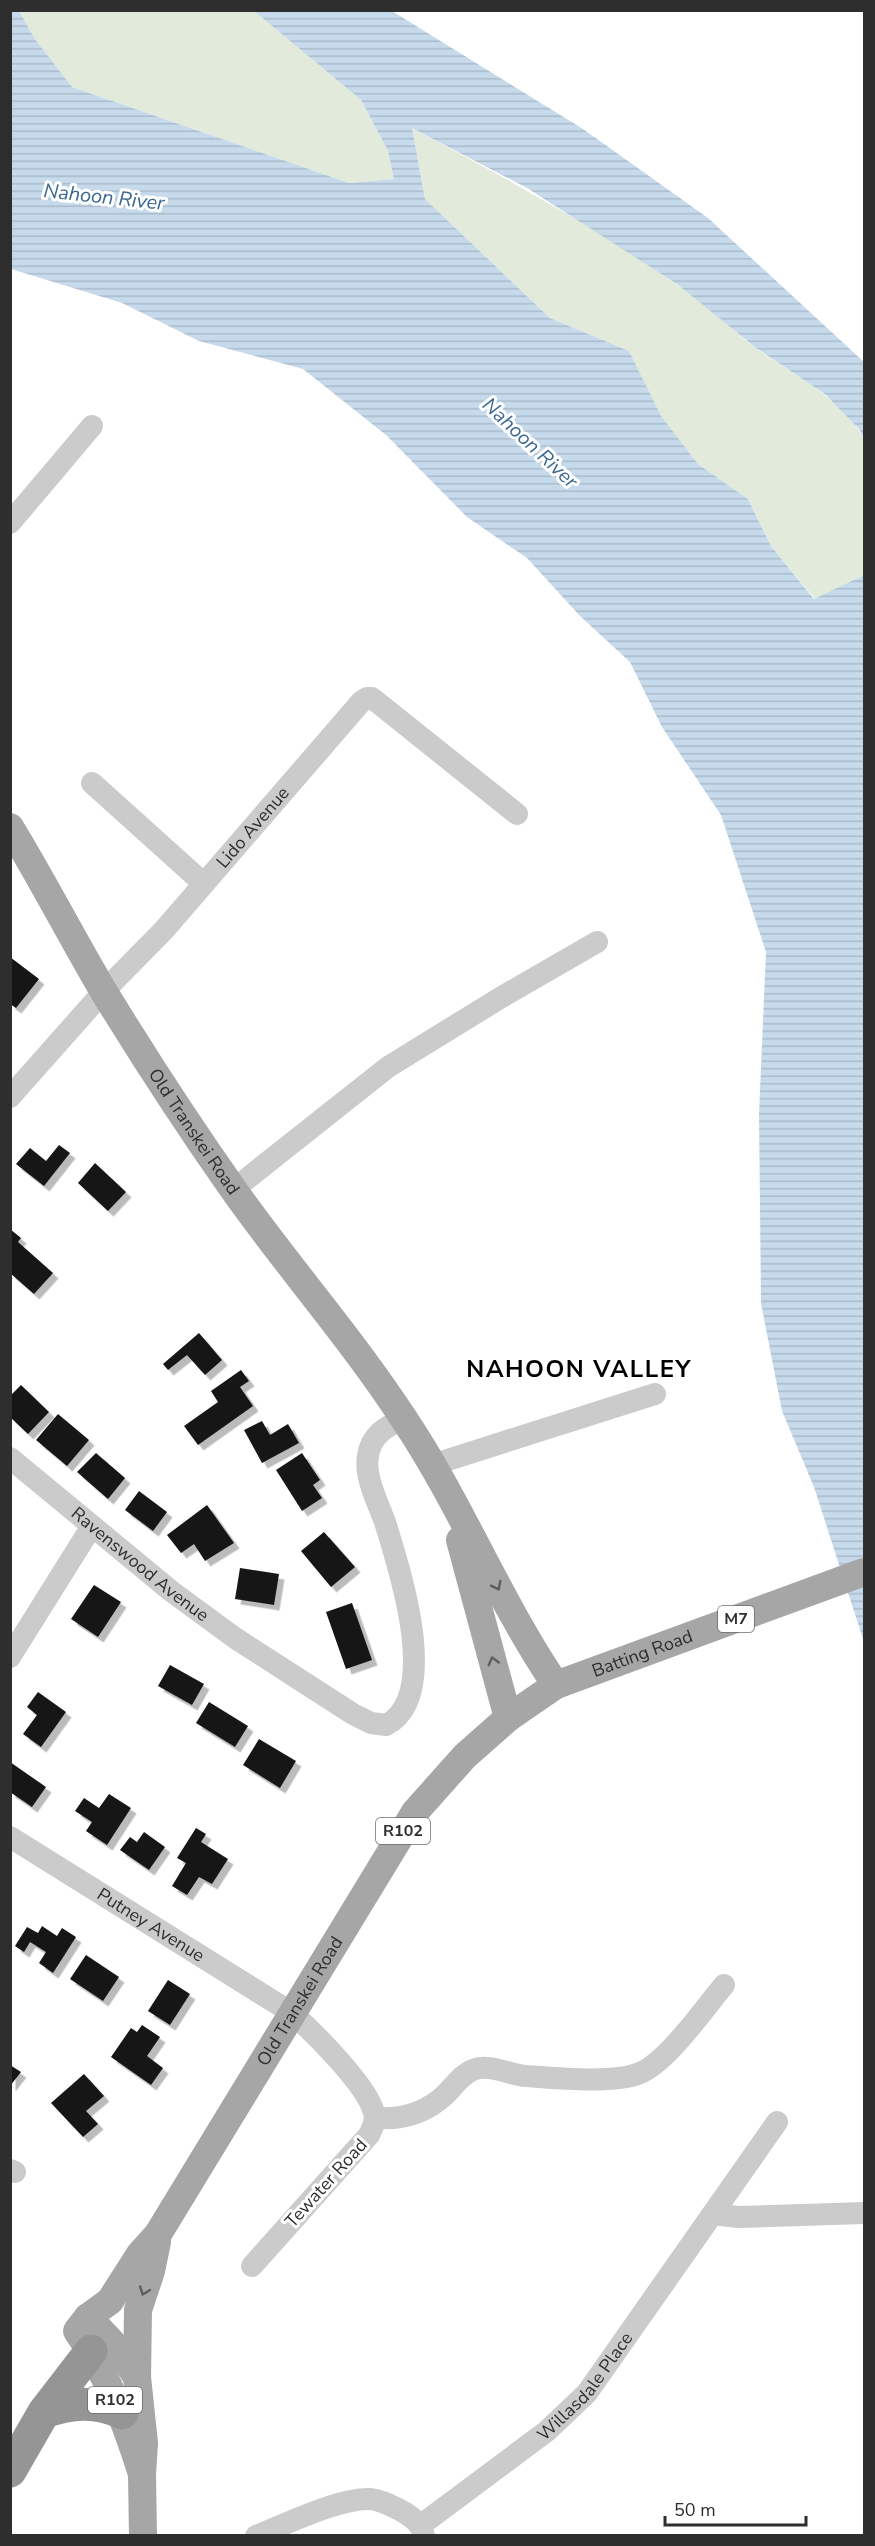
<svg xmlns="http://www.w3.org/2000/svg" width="875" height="2546" font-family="'Nunito Sans',sans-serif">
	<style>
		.grass { fill: #e2ebdb }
		.water { fill: url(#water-rules) }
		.building { fill: #151515; filter: url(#shadow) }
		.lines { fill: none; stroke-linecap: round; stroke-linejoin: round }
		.minor { stroke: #cbcbcb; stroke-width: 22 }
		.major { stroke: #a6a6a6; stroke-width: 28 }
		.highway { stroke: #959595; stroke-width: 33 }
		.oneway { stroke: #5e5e5e }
		.labels { text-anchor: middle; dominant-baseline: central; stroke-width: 6; stroke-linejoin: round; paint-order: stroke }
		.shield { fill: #fff; stroke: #6d6d6d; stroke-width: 1.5 }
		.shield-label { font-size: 16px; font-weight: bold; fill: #2e2e2e }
		.street-label { font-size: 18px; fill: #2e2e2e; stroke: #fff }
		.water-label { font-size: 20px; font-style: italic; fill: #3a6891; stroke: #fff }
		.district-label { font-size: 24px; font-weight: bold; letter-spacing: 1.5px; fill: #000; stroke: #fff }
	</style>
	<defs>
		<pattern id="water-rules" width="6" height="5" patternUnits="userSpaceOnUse" patternTransform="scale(1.5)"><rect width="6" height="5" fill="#c6daec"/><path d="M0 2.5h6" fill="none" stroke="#aabbcb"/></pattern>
		<filter id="shadow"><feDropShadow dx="5.5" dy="5.5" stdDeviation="0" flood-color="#0004"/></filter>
	</defs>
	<rect width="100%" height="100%" fill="#fff"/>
	<path class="grass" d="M 19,11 L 254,11 L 361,100 L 388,151 L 395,179 L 349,183 L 72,87 L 35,39 Z
		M 412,128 C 502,176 591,225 675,283 C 704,302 729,328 757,349 C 794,376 840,397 864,438 L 864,575 L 815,599 L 771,546 L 748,499 L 698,464 L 660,416 L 629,351 L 550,318 L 425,199 Z"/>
	<path class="water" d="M 11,11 L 19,11 L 35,39 L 72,87 L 349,183 L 394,179 L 388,151 L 361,100 L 254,11 L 392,11 L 583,129 L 708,218 L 864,362 L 864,438 L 859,429 L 826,395 L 756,348 L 677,284 L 527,188 L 412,128 L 425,199 L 550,318 L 629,351 L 661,416 L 698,464 L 748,499 L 771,546 L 814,599 L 864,575 L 864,1642 L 814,1487 L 782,1411 L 761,1303 L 759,1114 L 766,952 L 721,815 L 662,727 L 630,662 L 580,616 L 527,558 L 467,517 L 386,435 L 303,369 L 199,341 L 122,303 L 11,269 Z"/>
	<path class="building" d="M 10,957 L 39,979 L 16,1008 L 10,1004 Z
		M 59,1145 L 70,1153 L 44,1186 L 16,1164 L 30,1148 L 46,1161 Z
		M 95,1163 L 126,1192 L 108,1211 L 78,1183 Z
		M 10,1229 L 21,1238 L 18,1242 L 53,1273 L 34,1294 L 10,1273 Z
		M 199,1333 L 222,1360 L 205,1375 L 187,1355 L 168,1370 L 163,1364 Z
		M 241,1370 L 249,1381 L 240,1387 L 253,1406 L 198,1445 L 184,1426 L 218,1402 L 211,1391 Z
		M 21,1385 L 49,1412 L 28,1434 L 10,1417 L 10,1396 Z
		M 58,1414 L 89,1440 L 67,1466 L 36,1440 Z
		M 262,1421 L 270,1435 L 288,1424 L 299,1443 L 262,1463 L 244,1430 Z
		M 96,1453 L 125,1478 L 108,1499 L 77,1472 Z
		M 302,1453 L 320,1480 L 313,1485 L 322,1498 L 302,1511 L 276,1470 Z
		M 139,1491 L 167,1512 L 153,1531 L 125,1510 Z
		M 207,1505 L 234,1543 L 205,1561 L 194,1544 L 181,1553 L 167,1535 Z
		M 324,1532 L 355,1567 L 331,1587 L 301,1551 Z
		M 240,1568 L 279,1574 L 274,1605 L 235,1599 Z
		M 94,1585 L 121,1602 L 98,1637 L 71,1619 Z
		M 352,1603 L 372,1660 L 346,1669 L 326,1612 Z
		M 170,1665 L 204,1684 L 192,1705 L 158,1686 Z
		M 38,1692 L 66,1712 L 41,1747 L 23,1734 L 37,1715 L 27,1707 Z
		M 209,1702 L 248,1726 L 235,1747 L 196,1723 Z
		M 259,1739 L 296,1761 L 280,1788 L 243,1765 Z
		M 10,1762 L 46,1787 L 32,1807 L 10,1792 Z
		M 109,1794 L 131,1808 L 107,1845 L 86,1831 L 92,1822 L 75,1811 L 84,1798 L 99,1808 Z
		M 196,1828 L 206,1834 L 201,1842 L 228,1859 L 212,1884 L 199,1877 L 187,1895 L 172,1886 L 186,1863 L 177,1858 Z
		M 144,1832 L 165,1847 L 149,1870 L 120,1850 L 130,1837 L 137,1842 Z
		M 42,1926 L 57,1936 L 62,1928 L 76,1937 L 53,1973 L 39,1963 L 46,1952 L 30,1942 L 24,1952 L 15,1946 L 27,1927 L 38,1933 Z
		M 86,1955 L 119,1977 L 103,2001 L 70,1979 Z
		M 168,1980 L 190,1994 L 170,2025 L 148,2011 Z
		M 142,2025 L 160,2037 L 147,2056 L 163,2068 L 151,2085 L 111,2057 L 131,2028 L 137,2032 Z
		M 10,2065 L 21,2072 L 10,2086 Z
		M 84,2074 L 104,2096 L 86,2111 L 98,2124 L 83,2137 L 51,2103 Z"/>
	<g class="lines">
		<g class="minor">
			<path d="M 10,523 L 92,426"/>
			<path d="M 92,783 L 203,883"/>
			<path id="s1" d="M 10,1097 L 104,991 L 164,930 L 361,702 L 367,698 L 372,698 L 517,814"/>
			<path d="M 234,1189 L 388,1067 L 500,998 L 597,942"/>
			<path id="s2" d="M 10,1458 L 171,1591 L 235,1638 L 353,1714 L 371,1723 L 386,1725 C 442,1696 399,1568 385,1522 C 378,1503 364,1476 368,1456 C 371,1435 386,1426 404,1419"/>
			<path d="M 432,1465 L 655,1394"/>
			<path d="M 10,1657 L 92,1526"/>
			<path id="s3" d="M 10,1837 L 292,2013 C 313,2032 368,2086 374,2113 C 376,2121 373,2127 369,2135 L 252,2266"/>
			<path d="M 375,2118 C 401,2120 426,2113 446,2094 C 454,2086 462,2074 473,2070 C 489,2063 510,2075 526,2076 C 555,2078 614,2084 640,2073 C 668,2061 703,2010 724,1985"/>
			<path d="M 10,2170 L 15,2172"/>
			<path d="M 713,2214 L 738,2217 L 864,2213"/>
			<path id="s4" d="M 421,2525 L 547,2431 L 587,2393 L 777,2122"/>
			<path d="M 256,2536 C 286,2524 339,2498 370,2499 C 381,2500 390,2505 400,2510 C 411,2516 421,2523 424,2536"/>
		</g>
		<g class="major">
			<path id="s5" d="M 10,827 C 43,881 72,938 104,992 C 145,1059 188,1125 233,1189 C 288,1267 352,1339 404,1419 C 461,1504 498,1600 556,1685"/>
			<path d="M 460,1540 L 508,1718"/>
			<path d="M 88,2317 L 119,2350 L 137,2377 L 144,2443 L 142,2474 L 143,2536"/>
			<path d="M 137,2377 L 138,2310 L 151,2271 L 157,2242"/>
			<path id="s6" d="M 142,2474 C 126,2424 108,2375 77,2331 L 88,2317 L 110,2301 L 140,2254 L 158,2234 L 415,1812 L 465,1756 L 508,1718 L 556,1685 L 864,1572"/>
		</g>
		<path class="highway" d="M 44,2412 C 71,2403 95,2400 122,2413
			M 10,2471 L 44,2412 L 91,2351"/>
	</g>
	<defs><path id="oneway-chevron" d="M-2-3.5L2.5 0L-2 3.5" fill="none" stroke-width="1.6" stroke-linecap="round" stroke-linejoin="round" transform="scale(1.5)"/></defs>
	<g class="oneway">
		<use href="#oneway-chevron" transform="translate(497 1586) rotate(63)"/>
		<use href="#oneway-chevron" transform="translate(493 1661) rotate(-105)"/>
		<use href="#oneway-chevron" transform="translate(144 2291) rotate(110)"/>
	</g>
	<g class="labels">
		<g class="shield">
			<rect x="718" y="1606" width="36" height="26" rx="4.5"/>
			<rect x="376" y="1818" width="54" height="26" rx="4.5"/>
			<rect x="88" y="2387" width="54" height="26" rx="4.5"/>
		</g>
		<g class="shield-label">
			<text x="736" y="1619">M7</text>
			<text x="403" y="1831">R102</text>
			<text x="115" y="2400">R102</text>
		</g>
		<g class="street-label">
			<text stroke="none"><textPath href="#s1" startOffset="363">Lido Avenue</textPath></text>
			<text stroke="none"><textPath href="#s5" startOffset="356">Old Transkei Road</textPath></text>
			<text stroke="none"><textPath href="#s2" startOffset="168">Ravenswood Avenue</textPath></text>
			<text stroke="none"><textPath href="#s6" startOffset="1062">Batting Road</textPath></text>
			<text stroke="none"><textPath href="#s3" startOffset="166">Putney Avenue</textPath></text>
			<text stroke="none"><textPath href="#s6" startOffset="558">Old Transkei Road</textPath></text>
			<text transform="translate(326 2183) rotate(-48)">Tewater Road</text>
			<text stroke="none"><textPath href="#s4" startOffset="216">Willasdale Place</textPath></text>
		</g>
		<g class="water-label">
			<text transform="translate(104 197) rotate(6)">Nahoon River</text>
			<text transform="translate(530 443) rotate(43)">Nahoon River</text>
		</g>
		<g class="district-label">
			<text x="579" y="1369">NAHOON VALLEY</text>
		</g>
	</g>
	<rect width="875" height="2546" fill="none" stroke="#2e2e2e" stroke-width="24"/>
	<path d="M665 2516v9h141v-9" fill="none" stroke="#2e2e2e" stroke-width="3"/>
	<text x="674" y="2516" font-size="18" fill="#2e2e2e" stroke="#ffffff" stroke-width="4.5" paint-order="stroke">50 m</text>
</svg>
